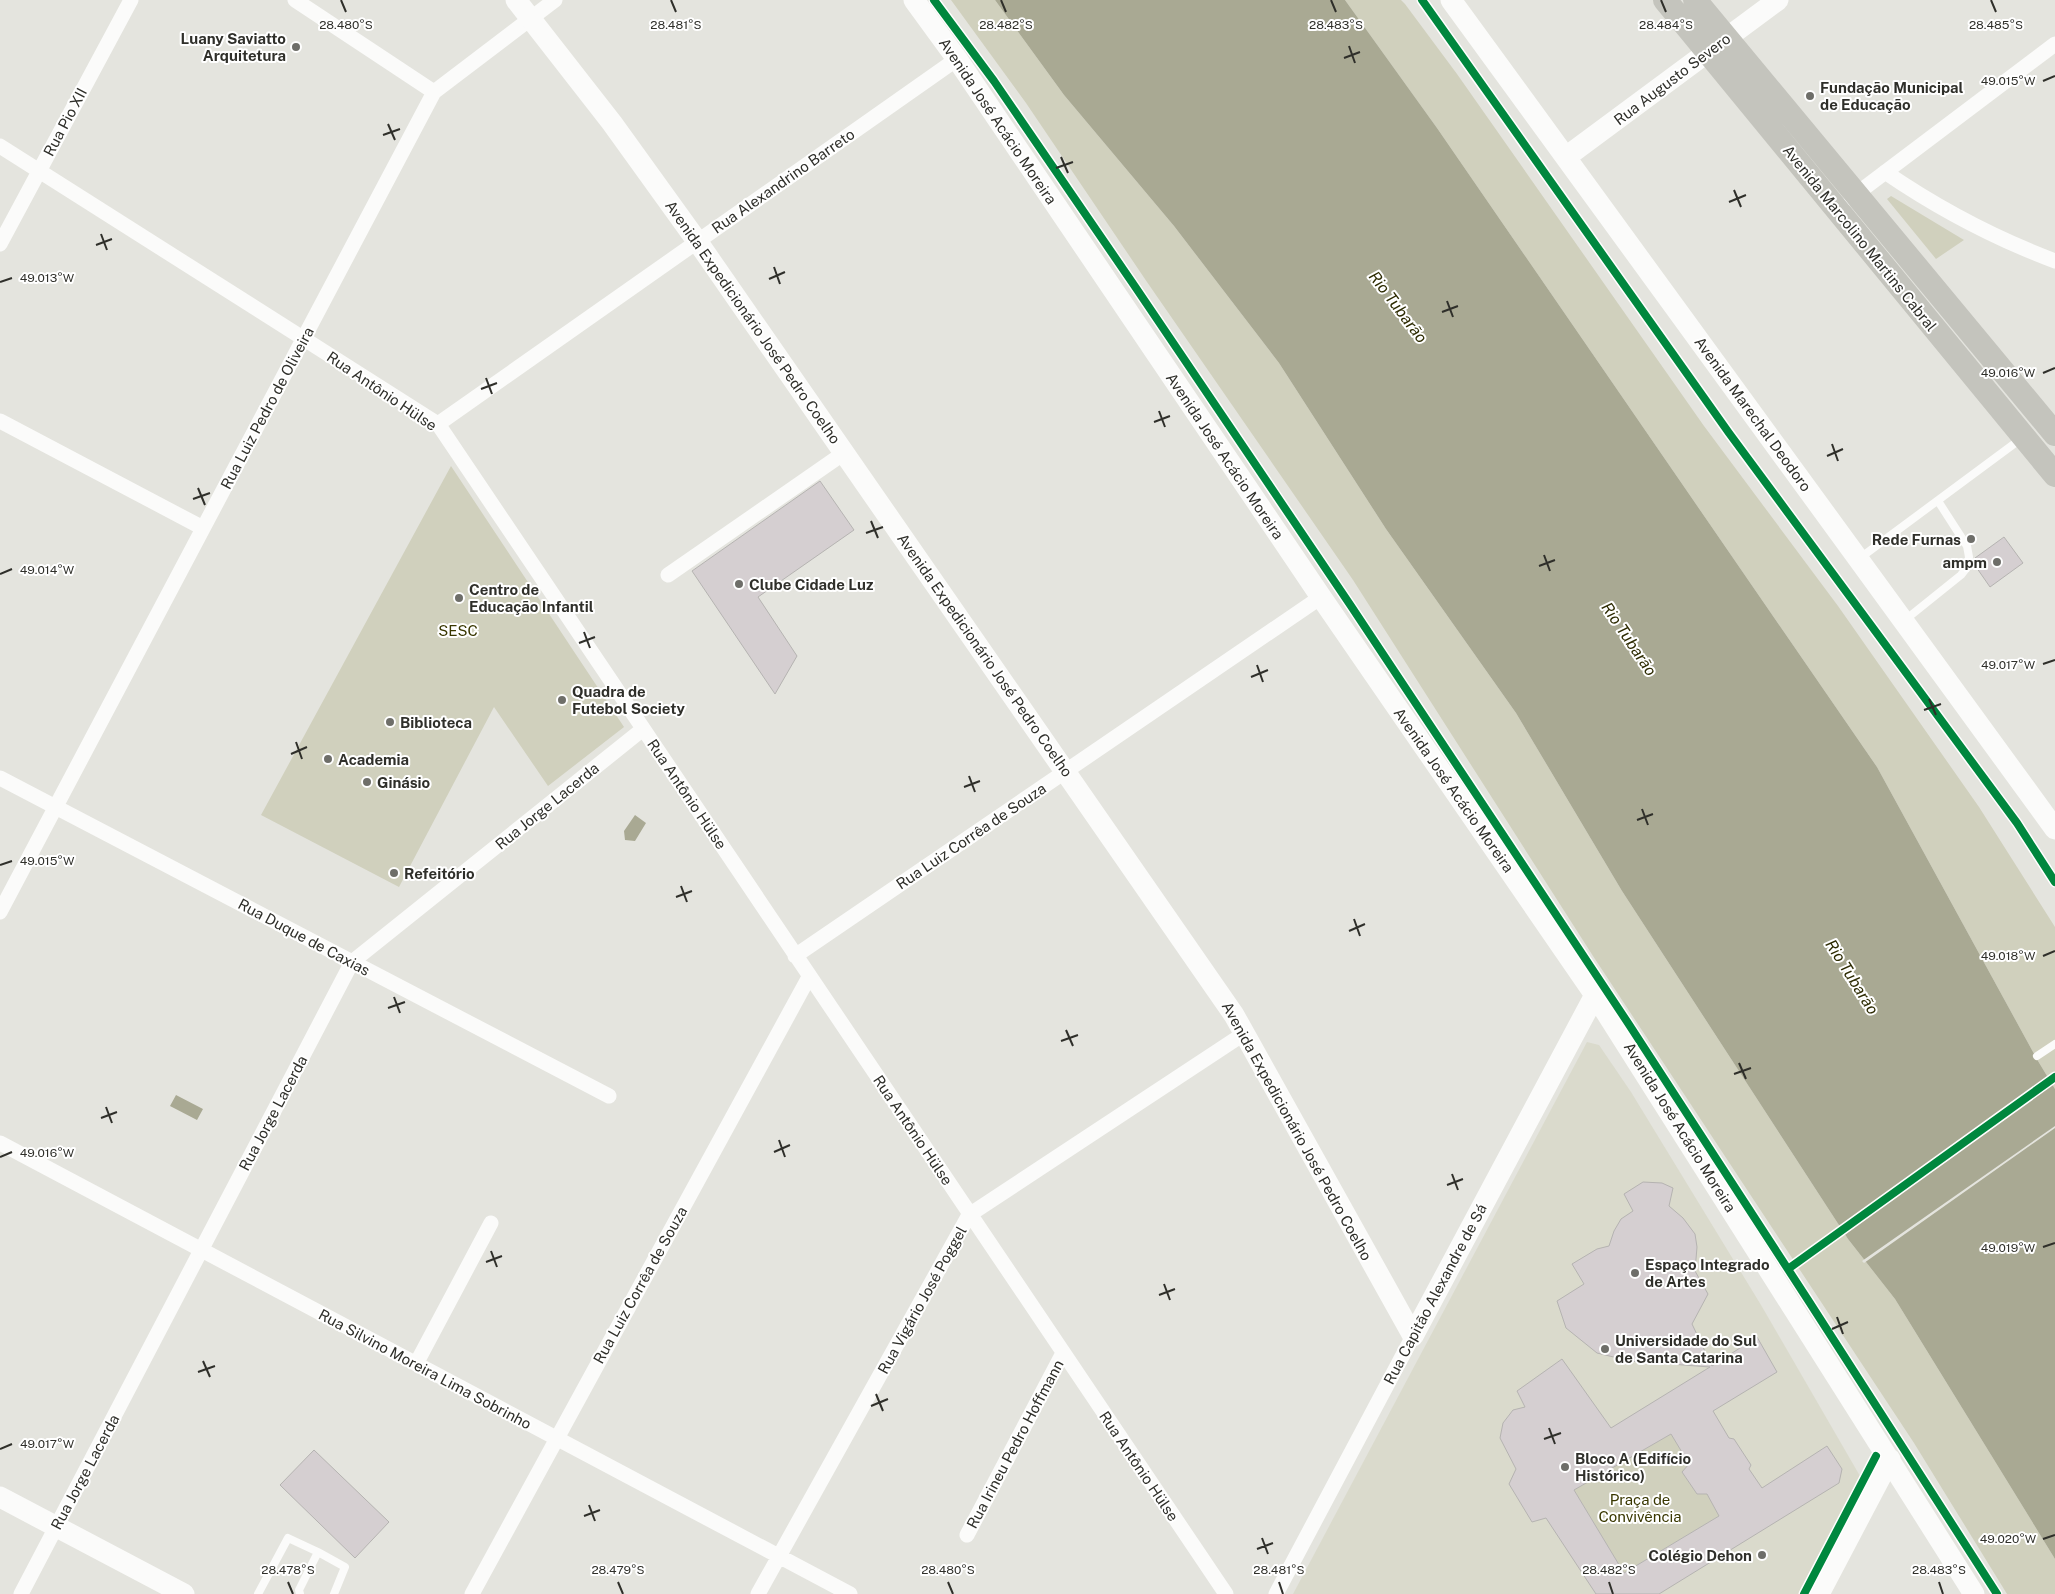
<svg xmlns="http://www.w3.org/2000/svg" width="2055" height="1594" font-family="'Public Sans',sans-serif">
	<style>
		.built { fill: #dadacc }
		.green { fill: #d0d0bd }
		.water { fill: #a9a993 }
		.pier { fill: #e4e4de }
		.building { fill: #d5cfd1; stroke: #b5b3b1; fill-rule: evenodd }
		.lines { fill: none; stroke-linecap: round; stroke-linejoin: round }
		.lane { stroke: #fbfbfa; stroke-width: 8 }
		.street { stroke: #fbfbfa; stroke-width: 15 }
		.secondary { stroke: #fbfbfa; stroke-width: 21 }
		.primary { stroke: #c4c4bd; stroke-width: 24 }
		.cycleway-casing { stroke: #fff; stroke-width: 11 }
		.cycleway { stroke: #00873e; stroke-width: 8 }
		.ticks { fill: none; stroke: #2f2f2a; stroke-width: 2 }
		.poi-dot { fill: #6e6e69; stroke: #fff; stroke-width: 2 }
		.labels { text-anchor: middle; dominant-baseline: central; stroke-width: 4; stroke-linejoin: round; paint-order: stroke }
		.poi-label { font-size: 15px; font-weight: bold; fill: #2f2f2a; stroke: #fff; text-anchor: start }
		.street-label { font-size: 15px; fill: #2f2f2a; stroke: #fff }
		.park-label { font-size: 15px; fill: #393700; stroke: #fff }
		.water-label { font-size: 16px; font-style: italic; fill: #2d2b02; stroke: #fff }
		.ticks-label { font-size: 12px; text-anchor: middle; fill: #2f2f2a; stroke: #fff; stroke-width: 4; stroke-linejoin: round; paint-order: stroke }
	</style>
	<rect width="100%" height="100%" fill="#e4e4de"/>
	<path class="built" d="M 1587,1042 L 1599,1045 L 1631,1092 L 1761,1305 L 1860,1476 L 1799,1594 L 1293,1594 Z"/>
	<path class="green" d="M 951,0 L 995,0 L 1064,95 L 1174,226 L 1279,363 L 1386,529 L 1516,713 L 1622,891 L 1848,1239 L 1895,1299 L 2055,1559 L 2055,1594 L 2007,1594 L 1914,1443 L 1593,956 L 1353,580 L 1147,282 L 1026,103 Z
		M 1345,0 L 1401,0 L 1405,4 L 1457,74 L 1704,426 L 1838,606 L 1979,807 L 2055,927 L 2055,1089 L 2038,1061 L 1877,767 L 1437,128 Z
		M 1891,196 L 1964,240 L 1936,259 L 1887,199 Z
		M 451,466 L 624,727 L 548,786 L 494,707 L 399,887 L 261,815 Z
		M 1671,1434 L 1689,1464 L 1682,1472 L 1697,1494 L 1707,1494 L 1719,1516 L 1624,1573 L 1574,1490 Z"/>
	<path class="water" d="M 995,0 L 1345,0 L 1437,128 L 1877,767 L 2038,1061 L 2055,1089 L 2055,1559 L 1895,1299 L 1848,1239 L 1622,891 L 1516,713 L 1386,529 L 1279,363 L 1174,226 L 1064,95 Z
		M 635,815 L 646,823 L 635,841 L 625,840 L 624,831 Z
		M 176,1095 L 203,1109 L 197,1120 L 170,1106 Z"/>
	<path class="pier" d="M 2051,1079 L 2053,1081 L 1841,1232 L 1839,1230 Z
		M 2055,1126 L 2055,1128 L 1864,1263 L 1862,1261 Z"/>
	<path class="building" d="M 820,481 L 854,530 L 758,597 L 797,656 L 775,694 L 692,571 Z
		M 2004,537 L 2023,563 L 1990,587 L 1974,564 L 1975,558 Z
		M 1643,1182 L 1662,1183 L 1673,1188 L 1669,1206 L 1683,1218 L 1695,1234 L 1697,1247 L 1695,1271 L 1708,1294 L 1692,1324 L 1712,1366 L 1757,1337 L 1777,1372 L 1713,1411 L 1729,1438 L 1734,1439 L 1751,1465 L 1749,1469 L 1762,1488 L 1827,1446 L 1842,1469 L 1839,1483 L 1659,1594 L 1596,1594 L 1546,1518 L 1532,1522 L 1509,1484 L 1516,1469 L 1500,1438 L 1503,1423 L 1513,1410 L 1525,1407 L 1517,1391 L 1562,1359 L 1611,1428 L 1710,1367 L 1630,1361 L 1597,1353 L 1566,1328 L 1557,1301 L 1584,1284 L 1572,1264 L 1597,1249 L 1609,1246 L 1614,1231 L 1621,1219 L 1633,1211 L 1624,1194 ZM 1671,1434 L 1689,1464 L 1682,1472 L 1697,1494 L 1707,1494 L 1719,1516 L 1624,1573 L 1574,1490 Z
		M 314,1450 L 389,1522 L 355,1558 L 280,1485 Z"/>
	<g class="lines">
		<path class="lane" d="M 1860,558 L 2022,438
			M 1905,620 L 1961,575 L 1968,566 L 1969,557 L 1967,546 L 1938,501
			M 2037,1056 L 2055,1044
			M 258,1594 L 288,1538 L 318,1552 L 345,1567 L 334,1594
			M 300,1594 L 299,1590 L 318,1552"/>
		<path class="street" d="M 295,0 L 434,92
			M 0,146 L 438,424 L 1226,1594
			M 1885,172 C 1939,209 1994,238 2055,261
			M 1851,198 L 2055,44
			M 0,244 L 131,0
			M 0,421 L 203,528
			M 438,424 L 957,59
			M 668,575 L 844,453
			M 0,778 L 609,1096
			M 0,912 L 434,92 L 555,0
			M 795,956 L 1321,597
			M 0,1143 L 850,1594
			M 416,1364 L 491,1223
			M 967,1535 L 1063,1353
			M 21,1594 L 352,962 L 643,729
			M 472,1594 L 809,977
			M 758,1594 L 969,1215 L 1245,1033
			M 1276,1594 L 1413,1336"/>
		<path class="secondary" d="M 516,0 L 612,123 L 697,241 L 1234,1015 L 1413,1336
			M 914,0 L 957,59 L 1321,597 L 1595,995 L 1974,1594
			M 1451,0 L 2055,829
			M 1566,157 L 1778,0
			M 1413,1336 L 1595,995
			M 0,1497 L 184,1594
			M 1819,1594 L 1890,1459"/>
		<path class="primary" d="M 1665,0 L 2055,475
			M 1695,0 L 2055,434"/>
		<defs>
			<path id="cycleway" d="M 934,0 L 994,81 L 1136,288 L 1351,606 L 1628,1023 L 1808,1300 L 1997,1594
				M 1422,0 L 1729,433 L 2017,823 L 2055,882
				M 1788,1269 L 2055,1077
				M 1804,1594 L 1876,1456"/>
		</defs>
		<use href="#cycleway" class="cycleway-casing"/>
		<use href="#cycleway" class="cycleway"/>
	</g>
	<path class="ticks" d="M 341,0 L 346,12M 671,0 L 676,12M 1001,0 L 1006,12M 1331,0 L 1336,12M 1661,0 L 1666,12M 1991,0 L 1996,12M 1349,46 L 1355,63M 1344,58 L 1360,52M 2043,81 L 2055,76M 388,124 L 395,140M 383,135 L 400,129M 1061,157 L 1068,173M 1056,168 L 1073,162M 1734,190 L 1741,207M 1729,202 L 1746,195M 101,234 L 107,250M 96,245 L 112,239M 774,267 L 780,284M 769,279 L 785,272M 0,282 L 12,278M 1447,301 L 1453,317M 1442,312 L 1458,306M 2043,373 L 2055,368M 486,378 L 492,394M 481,389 L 497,383M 1159,411 L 1165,427M 1154,422 L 1170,416M 1832,444 L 1838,461M 1827,456 L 1843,449M 198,488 L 205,505M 193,499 L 210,493M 871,521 L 878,538M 866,533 L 883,527M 1544,555 L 1550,571M 1539,566 L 1555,560M 0,574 L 12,569M 584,632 L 590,648M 579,643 L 595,637M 2043,664 L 2055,660M 1257,665 L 1263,682M 1251,677 L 1268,670M 1929,699 L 1936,715M 1924,710 L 1941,704M 296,742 L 302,759M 291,754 L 307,747M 969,776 L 975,792M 964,787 L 980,781M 1642,809 L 1648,825M 1637,820 L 1653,814M 0,865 L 12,861M 681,886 L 687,902M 676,897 L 692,891M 1354,919 L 1360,936M 1349,931 L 1365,924M 2043,956 L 2055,951M 394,997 L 400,1013M 388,1008 L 405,1002M 1066,1030 L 1073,1046M 1061,1041 L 1078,1035M 1739,1063 L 1746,1079M 1734,1074 L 1751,1068M 106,1107 L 112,1123M 101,1118 L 117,1112M 779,1140 L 785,1157M 774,1152 L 790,1145M 0,1157 L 12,1152M 1452,1174 L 1458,1190M 1447,1185 L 1463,1179M 2043,1247 L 2055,1243M 491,1251 L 497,1267M 486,1262 L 502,1256M 1164,1284 L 1170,1300M 1159,1295 L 1175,1289M 1837,1317 L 1843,1334M 1832,1329 L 1848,1322M 203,1361 L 210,1377M 198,1372 L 215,1366M 876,1394 L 883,1411M 871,1406 L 888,1399M 1549,1428 L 1555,1444M 1544,1439 L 1561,1433M 0,1449 L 12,1444M 589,1505 L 595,1521M 584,1516 L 600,1510M 1262,1538 L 1268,1554M 2043,1539 L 2055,1535M 1257,1549 L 1273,1543M 288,1582 L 293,1594M 618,1582 L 623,1594M 948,1582 L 953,1594M 1279,1582 L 1283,1594M 1609,1582 L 1613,1594M 1939,1582 L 1943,1594"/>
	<g class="poi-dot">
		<circle cx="296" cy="47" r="5"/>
		<circle cx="1810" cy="96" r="5"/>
		<circle cx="1971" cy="539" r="5"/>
		<circle cx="1997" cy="562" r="5"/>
		<circle cx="739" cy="584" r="5"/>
		<circle cx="459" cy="598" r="5"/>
		<circle cx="562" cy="700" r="5"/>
		<circle cx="390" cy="722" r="5"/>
		<circle cx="328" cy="759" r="5"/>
		<circle cx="367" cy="782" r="5"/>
		<circle cx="394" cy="873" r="5"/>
		<circle cx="1635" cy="1273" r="5"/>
		<circle cx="1605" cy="1349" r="5"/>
		<circle cx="1565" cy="1467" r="5"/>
		<circle cx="1762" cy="1555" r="5"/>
	</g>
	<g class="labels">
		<g class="poi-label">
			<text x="286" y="38" text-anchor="end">Luany Saviatto<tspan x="286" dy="17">Arquitetura</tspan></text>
			<text x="1820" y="87">Fundação Municipal<tspan x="1820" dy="17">de Educação</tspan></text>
			<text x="1961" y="539" text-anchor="end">Rede Furnas</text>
			<text x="1987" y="562" text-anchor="end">ampm</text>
			<text x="749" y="584">Clube Cidade Luz</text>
			<text x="469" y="589">Centro de<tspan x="469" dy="17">Educação Infantil</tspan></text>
			<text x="572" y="691">Quadra de<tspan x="572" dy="17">Futebol Society</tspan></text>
			<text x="400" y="722">Biblioteca</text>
			<text x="338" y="759">Academia</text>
			<text x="377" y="782">Ginásio</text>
			<text x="404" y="873">Refeitório</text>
			<text x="1645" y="1264">Espaço Integrado<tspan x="1645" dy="17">de Artes</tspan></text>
			<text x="1615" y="1340">Universidade do Sul<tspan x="1615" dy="17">de Santa Catarina</tspan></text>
			<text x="1575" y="1458">Bloco A (Edifício<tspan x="1575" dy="17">Histórico)</tspan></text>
			<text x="1752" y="1555" text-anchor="end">Colégio Dehon</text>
		</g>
		<g class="street-label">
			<text transform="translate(1672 79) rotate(-37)">Rua Augusto Severo</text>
			<text transform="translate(998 121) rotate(56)">Avenida José Acácio Moreira</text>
			<text transform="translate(65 122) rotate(-62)">Rua Pio XII</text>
			<text transform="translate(783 181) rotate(-35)">Rua Alexandrino Barreto</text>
			<text transform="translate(1860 238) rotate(51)">Avenida Marcolino Martins Cabral</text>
			<text transform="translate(753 322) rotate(55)">Avenida Expedicionário José Pedro Coelho</text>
			<text transform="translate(382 391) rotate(34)">Rua Antônio Hülse</text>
			<text transform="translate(267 408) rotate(-62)">Rua Luiz Pedro de Oliveira</text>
			<text transform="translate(1753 414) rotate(54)">Avenida Marechal Deodoro</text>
			<text transform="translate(1225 456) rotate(56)">Avenida José Acácio Moreira</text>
			<text transform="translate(985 655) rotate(55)">Avenida Expedicionário José Pedro Coelho</text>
			<text transform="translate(1454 790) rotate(55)">Avenida José Acácio Moreira</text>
			<text transform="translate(687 794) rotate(56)">Rua Antônio Hülse</text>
			<text transform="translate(547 806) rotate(-39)">Rua Jorge Lacerda</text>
			<text transform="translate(971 836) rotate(-34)">Rua Luiz Corrêa de Souza</text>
			<text transform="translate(304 937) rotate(28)">Rua Duque de Caxias</text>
			<text transform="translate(273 1113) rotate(-62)">Rua Jorge Lacerda</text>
			<text transform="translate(1680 1127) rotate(58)">Avenida José Acácio Moreira</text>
			<text transform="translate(913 1130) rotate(56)">Rua Antônio Hülse</text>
			<text transform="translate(1297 1131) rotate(61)">Avenida Expedicionário José Pedro Coelho</text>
			<text transform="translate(640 1285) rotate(-61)">Rua Luiz Corrêa de Souza</text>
			<text transform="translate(1435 1294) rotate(-62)">Rua Capitão Alexandre de Sá</text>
			<text transform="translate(922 1300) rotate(-61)">Rua Vigário José Poggel</text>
			<text transform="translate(425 1369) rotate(28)">Rua Silvino Moreira Lima Sobrinho</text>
			<text transform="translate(1015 1444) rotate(-62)">Rua Irineu Pedro Hoffmann</text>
			<text transform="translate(1139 1466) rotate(56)">Rua Antônio Hülse</text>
			<text transform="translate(85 1472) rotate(-62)">Rua Jorge Lacerda</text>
		</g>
		<g class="park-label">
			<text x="458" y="630">SESC</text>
			<text x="1640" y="1499">Praça de<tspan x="1640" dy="17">Convivência</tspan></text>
		</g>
		<g class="water-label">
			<text transform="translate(1398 307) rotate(53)">Rio Tubarão</text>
			<text transform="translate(1629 639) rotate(56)">Rio Tubarão</text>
			<text transform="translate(1852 977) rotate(58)">Rio Tubarão</text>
		</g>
	</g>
	<g class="ticks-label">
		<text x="346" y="29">28.480°S</text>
		<text x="676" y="29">28.481°S</text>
		<text x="1006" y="29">28.482°S</text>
		<text x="1336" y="29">28.483°S</text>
		<text x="1666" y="29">28.484°S</text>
		<text x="1996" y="29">28.485°S</text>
		<text x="2008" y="85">49.015°W</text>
		<text x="47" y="282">49.013°W</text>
		<text x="2008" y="377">49.016°W</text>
		<text x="47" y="574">49.014°W</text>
		<text x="2008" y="669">49.017°W</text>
		<text x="47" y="865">49.015°W</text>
		<text x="2008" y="960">49.018°W</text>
		<text x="47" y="1157">49.016°W</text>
		<text x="2008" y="1252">49.019°W</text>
		<text x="47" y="1448">49.017°W</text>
		<text x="2008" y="1543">49.020°W</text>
		<text x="288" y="1574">28.478°S</text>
		<text x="618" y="1574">28.479°S</text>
		<text x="948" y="1574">28.480°S</text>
		<text x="1279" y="1574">28.481°S</text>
		<text x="1609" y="1574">28.482°S</text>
		<text x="1939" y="1574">28.483°S</text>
	</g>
</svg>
